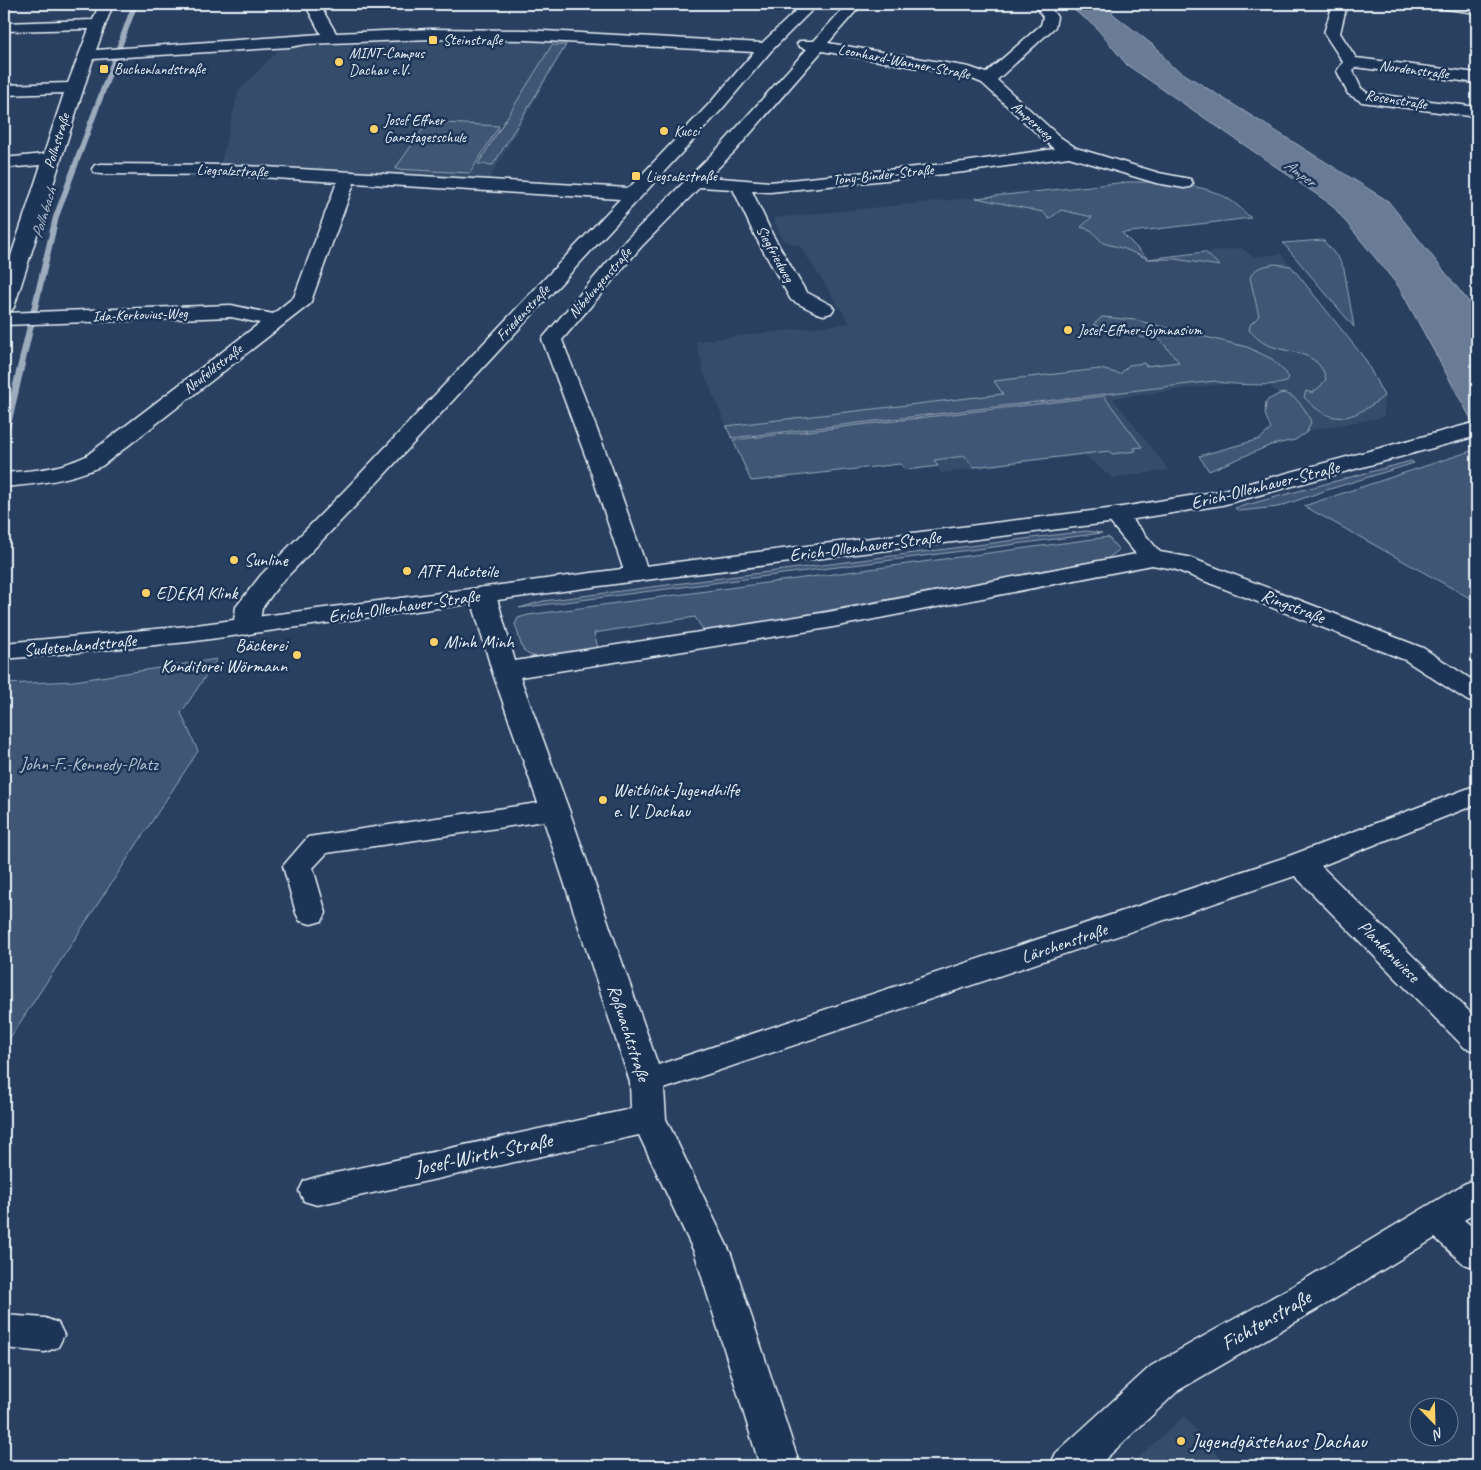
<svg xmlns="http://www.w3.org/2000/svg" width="1481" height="1470" font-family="Caveat,sans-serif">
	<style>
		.built { fill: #364d6b }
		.green { fill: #415774; stroke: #94a4b6 }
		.water { fill: #6b7c95; stroke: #9dabbd }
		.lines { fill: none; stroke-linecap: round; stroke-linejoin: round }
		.stream { fill: #9dabbd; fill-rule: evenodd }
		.street-casing { stroke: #e8f1f8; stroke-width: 3 }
		.secondary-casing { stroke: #e8f1f8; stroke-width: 3 }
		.street { fill: #1d3557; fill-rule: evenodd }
		.secondary { fill: #1d3557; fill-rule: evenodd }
		.poi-dot { fill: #ffd166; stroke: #1d3557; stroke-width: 2 }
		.labels { text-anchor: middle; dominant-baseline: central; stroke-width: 5; stroke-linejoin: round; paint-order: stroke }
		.far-poi-label { font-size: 15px; fill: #e8f1f8; stroke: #1d3557; text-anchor: start }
		.far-street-label { font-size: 15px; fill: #e8f1f8; stroke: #1d3557 }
		.far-water-label { font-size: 16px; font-style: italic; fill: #b6c2d0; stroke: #1d3557 }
		.street-label { font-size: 18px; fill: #e8f1f8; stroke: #1d3557 }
		.poi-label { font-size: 18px; fill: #e8f1f8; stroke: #1d3557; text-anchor: start }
		.park-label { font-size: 18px; fill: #b6c3d0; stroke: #1d3557 }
		.near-street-label { font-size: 21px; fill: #e8f1f8; stroke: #1d3557 }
		.near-poi-label { font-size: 21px; fill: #e8f1f8; stroke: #1d3557; text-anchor: start }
	</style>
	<rect width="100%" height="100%" fill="#294061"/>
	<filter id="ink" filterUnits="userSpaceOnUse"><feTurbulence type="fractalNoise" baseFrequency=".02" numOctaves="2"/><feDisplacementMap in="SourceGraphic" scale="10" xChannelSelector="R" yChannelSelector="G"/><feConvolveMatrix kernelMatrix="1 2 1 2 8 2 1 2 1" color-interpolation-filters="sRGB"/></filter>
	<g filter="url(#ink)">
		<path class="built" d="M 504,41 L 568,43 L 489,179 L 220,166 L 238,92 L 280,48 L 398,42 Z
			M 1128,182 L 1161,185 L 1122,233 L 1148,259 L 1241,248 L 1253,257 L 1281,254 L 1365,359 L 1384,396 L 1384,417 L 1260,439 L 1271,429 L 1265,414 L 1266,401 L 1278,394 L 1269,385 L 1234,383 L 1113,398 L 1169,470 L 1113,478 L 1084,455 L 942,473 L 937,467 L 907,470 L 900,464 L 751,482 L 704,374 L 696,341 L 850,323 L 800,246 L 783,240 L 773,218 Z
			M 1184,1416 L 1227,1466 L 1129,1466 Z"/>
		<path class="green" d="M 552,45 L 566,45 L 493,165 L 478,164 Z
			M 428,122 L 499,126 L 470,173 L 395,169 Z
			M 1128,182 C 1160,182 1206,182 1233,202 C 1240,207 1245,213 1251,218 L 1122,233 L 1148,259 L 1205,252 L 1220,266 L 1175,259 L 1148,259 L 1125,249 L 1103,243 L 1091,230 L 1081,227 L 1092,217 L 1061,210 L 1049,219 L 1043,212 L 976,198 Z
			M 1323,240 L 1339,259 L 1344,269 L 1354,327 L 1283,243 Z
			M 1275,264 L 1291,266 L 1365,359 L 1384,396 C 1354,419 1333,429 1304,397 L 1306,391 L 1312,393 L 1321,386 L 1326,379 C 1319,350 1289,354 1268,345 C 1260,342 1255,336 1249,330 L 1250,325 L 1259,316 L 1250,278 C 1254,267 1264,266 1275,264 Z
			M 1102,317 L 1135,320 L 1247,347 L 1272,359 L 1287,374 L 1288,381 C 1280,387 1226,385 1215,381 L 732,438 L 726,426 L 1003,394 L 994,381 L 1100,369 L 1120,374 L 1129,365 L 1144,363 L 1146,366 L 1179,362 L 1157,336 L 1144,338 L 1093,325 Z
			M 1285,393 C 1300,399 1305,409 1311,422 L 1307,432 L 1295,440 L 1271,445 L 1209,471 L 1199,456 L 1260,439 L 1271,429 L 1265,414 L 1266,401 L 1279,394 Z
			M 1104,396 L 1142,447 L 1134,448 L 1136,451 L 1112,454 L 1109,451 L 973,467 L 965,456 L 934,460 L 938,466 L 907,470 L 900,464 L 751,481 L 733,440 Z
			M 1477,449 L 1477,602 L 1304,506 Z
			M 1411,461 L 1414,463 L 1330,489 L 1278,507 L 1239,511 L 1235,508 Z
			M 1086,531 L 1102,533 L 519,608 L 543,601 Z
			M 1108,537 L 1119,550 L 1107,559 L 705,633 L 695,617 L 594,633 L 598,648 C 581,651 536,665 524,651 C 520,644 518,632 515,624 L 518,618 L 528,615 Z
			M 217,659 L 181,713 L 198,751 L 4,1047 L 4,684 L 74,681 Z"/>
		<path class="water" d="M 1069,4 L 1109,4 L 1113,14 L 1158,49 L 1170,65 L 1388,201 L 1477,312 L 1477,430 L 1399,287 L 1332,205 L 1127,65 L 1094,25 L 1068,6 Z"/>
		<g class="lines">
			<path class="stream" d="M 132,4 L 138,4 L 59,217 L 8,438 L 4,440 L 4,422 L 53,217 Z"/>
			<defs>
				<path id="street" d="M 99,4 L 113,4 L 96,50 L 321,34 L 305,4 L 319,4 L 336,33 L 432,29 L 526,30 L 762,43 L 803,4 L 818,4 L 771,51 L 722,109 L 361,500 L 279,585 L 262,608 L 259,627 L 255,632 L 246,635 L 237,632 L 233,627 L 236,607 L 261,575 L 345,490 L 620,199 L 354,183 L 310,304 L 102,466 C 70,480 39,484 4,487 L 4,473 C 35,470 56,470 86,456 L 260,323 L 231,317 L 4,325 L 4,277 L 41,165 L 4,168 L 4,158 L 44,154 L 64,93 L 4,95 L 4,85 L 68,83 L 89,29 L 4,31 L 4,23 L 93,20 ZM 432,39 L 526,40 L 754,52 L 710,103 L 629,188 L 229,165 L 101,164 L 95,165 L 92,169 L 95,173 L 101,174 L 229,175 L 337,182 L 294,297 L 273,314 L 231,305 L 4,313 L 11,311 L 14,307 L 93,59 L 290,47 L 307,44 Z
					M 847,4 L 862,4 L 828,43 L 969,67 L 986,73 L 1041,25 L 1043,17 L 1034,4 L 1048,4 L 1057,17 L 1055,27 L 997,80 L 1060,137 L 1076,148 L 1159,173 L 1190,179 L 1193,183 L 1190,187 L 1184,188 L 1156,183 L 1069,157 L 964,172 L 770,192 L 752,191 L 772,234 L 806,292 L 831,305 L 834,309 L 831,313 L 824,315 L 817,313 L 791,300 L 754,234 L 733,189 L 700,187 L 641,247 L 562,340 L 610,463 L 649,574 L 646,579 L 637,581 L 628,579 L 625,574 L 588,463 L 542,339 L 627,239 L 723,143 L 807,49 L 800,47 L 797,44 L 800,41 L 814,41 ZM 822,51 L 965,76 L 982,83 L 1054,149 L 964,162 L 770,182 L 709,177 L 735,151 Z
					M 1333,4 L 1349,4 L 1346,8 L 1340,33 L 1356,58 L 1477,73 L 1477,83 L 1355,67 L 1353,71 L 1361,88 L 1367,93 L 1477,107 L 1477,117 L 1362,102 L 1348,94 L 1337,71 L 1343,62 L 1324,33 Z
					M 1432,4 L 1477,5 L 1477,13 L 1439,8 L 1434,7 Z
					M 1116,508 L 1124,510 L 1160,552 L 1188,557 L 1423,648 L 1477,683 L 1477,703 L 1468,701 L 1405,660 L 1174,569 L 1152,565 L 828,628 L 520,677 L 569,810 L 658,1065 L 1289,856 L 1477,785 L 1477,804 L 1321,866 L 1477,1019 L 1477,1051 L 1465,1048 L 1295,876 L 664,1089 L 666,1119 L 731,1254 L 800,1466 L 760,1466 L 695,1254 L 639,1135 L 317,1205 L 304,1201 L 299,1191 L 304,1181 L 317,1177 L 631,1109 L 630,1082 L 544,821 L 327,853 L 313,868 L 326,913 L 322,921 L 311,924 L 300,921 L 296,913 L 283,866 L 308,837 L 538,803 L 492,671 L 470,595 L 474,590 L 483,587 L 492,590 L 496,595 L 515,661 L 828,612 L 1136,554 L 1104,515 L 1108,510 Z
					M 1477,1179 L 1477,1212 L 1464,1220 L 1477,1231 L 1477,1268 L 1464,1264 L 1435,1238 L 1333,1300 L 1179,1390 L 1098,1466 L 1050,1466 L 1056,1453 L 1151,1366 L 1307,1278 L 1464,1184 Z
					M 4,1315 L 45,1318 L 58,1323 L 64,1335 L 58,1347 L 45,1352 L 4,1348 Z"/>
				<path id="secondary" d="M 1477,422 L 1477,436 L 1222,505 L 1116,522 L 637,581 L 188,642 L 4,659 L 4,643 L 188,626 L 637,567 L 1116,508 L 1220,491 Z"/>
			</defs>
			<use href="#street" class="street-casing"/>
			<use href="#secondary" class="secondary-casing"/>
			<use href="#street" class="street"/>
			<use href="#secondary" class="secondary"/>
		</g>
	</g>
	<g class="poi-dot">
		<rect x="428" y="35" width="10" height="10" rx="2.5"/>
		<circle cx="339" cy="62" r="5"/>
		<rect x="99" y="64" width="10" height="10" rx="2.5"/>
		<circle cx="374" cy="129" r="5"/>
		<circle cx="664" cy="131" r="5"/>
		<rect x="631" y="171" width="10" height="10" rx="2.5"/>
		<circle cx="1068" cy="330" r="5"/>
		<circle cx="234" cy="560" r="5"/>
		<circle cx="407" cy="571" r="5"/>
		<circle cx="146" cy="593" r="5"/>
		<circle cx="434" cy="642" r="5"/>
		<circle cx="297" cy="655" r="5"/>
		<circle cx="603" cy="800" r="5"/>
		<circle cx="1181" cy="1441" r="5"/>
	</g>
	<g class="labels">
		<g class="far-poi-label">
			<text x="443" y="40">Steinstraße</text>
			<text x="349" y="53">MINT-Campus<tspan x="349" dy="17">Dachau e.V.</tspan></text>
			<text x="114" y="69">Buchenlandstraße</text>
			<text x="384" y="120">Josef Effner<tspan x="384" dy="17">Ganztagesschule</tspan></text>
			<text x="674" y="131">Kucci</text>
			<text x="646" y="176">Liegsalzstraße</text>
			<text x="1078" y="330">Josef-Effner-Gymnasium</text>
		</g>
		<g class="far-street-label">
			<text transform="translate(904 62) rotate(11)">Leonhard-Wanner-Straße</text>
			<text transform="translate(1414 70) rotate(7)">Nordenstraße</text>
			<text transform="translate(1396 100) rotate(9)">Rosenstraße</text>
			<text transform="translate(1032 121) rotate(42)">Amperweg</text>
			<text transform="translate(57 141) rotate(-73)">Pollnstraße</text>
			<text transform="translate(232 171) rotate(2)">Liegsalzstraße</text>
			<text transform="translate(883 175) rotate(-6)">Tony-Binder-Straße</text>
			<text transform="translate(775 254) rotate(61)">Siegfriedweg</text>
			<text transform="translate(600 283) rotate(-49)">Nibelungenstraße</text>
			<text transform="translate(523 313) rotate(-47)">Friedenstraße</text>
			<text transform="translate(140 315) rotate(-2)">Ida-Kerkovius-Weg</text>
			<text transform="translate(213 369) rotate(-38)">Neufeldstraße</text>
		</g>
		<g class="far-water-label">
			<text transform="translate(1300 173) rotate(36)">Amper</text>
			<text transform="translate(44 213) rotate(-73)">Pollnbach</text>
		</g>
		<g class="street-label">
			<text transform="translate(1265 485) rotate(-14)">Erich-Ollenhauer-Straße</text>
			<text transform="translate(865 546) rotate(-7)">Erich-Ollenhauer-Straße</text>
			<text transform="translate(404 606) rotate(-8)">Erich-Ollenhauer-Straße</text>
			<text transform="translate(1293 606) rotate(21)">Ringstraße</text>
			<text transform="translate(80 645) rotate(-5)">Sudetenlandstraße</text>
			<text transform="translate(1064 943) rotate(-19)">Lärchenstraße</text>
			<text transform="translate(1389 951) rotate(45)">Plankenwiese</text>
			<text transform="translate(629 1033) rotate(72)">Roßwachtstraße</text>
		</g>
		<g class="poi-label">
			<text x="244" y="560">Sunline</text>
			<text x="417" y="571">ATF Autoteile</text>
			<text x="156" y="593">EDEKA Klink</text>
			<text x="444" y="642">Minh Minh</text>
			<text x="287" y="645" text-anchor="end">Bäckerei<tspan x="287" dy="21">Konditorei Wörmann</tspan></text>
			<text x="613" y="790">Weitblick-Jugendhilfe<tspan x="613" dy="21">e. V. Dachau</tspan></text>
		</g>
		<g class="park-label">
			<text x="89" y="764">John-F.-Kennedy-Platz</text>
		</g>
		<g class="near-street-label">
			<text transform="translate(483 1154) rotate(-12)">Josef-Wirth-Straße</text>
			<text transform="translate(1266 1320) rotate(-30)">Fichtenstraße</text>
		</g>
		<g class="near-poi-label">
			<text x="1191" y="1441">Jugendgästehaus Dachau</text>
		</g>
	</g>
	<rect width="1481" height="1470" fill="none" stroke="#1d3557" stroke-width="20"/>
	<rect x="10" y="10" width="1461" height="1450" fill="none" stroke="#e8f1f8" stroke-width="2" filter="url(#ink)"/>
	<g transform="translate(1434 1422) rotate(157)"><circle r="24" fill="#1d3557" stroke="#6e8097"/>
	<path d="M0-4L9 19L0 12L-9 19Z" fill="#ffd166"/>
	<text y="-8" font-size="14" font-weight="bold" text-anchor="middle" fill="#e8f1f8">N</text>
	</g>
</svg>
